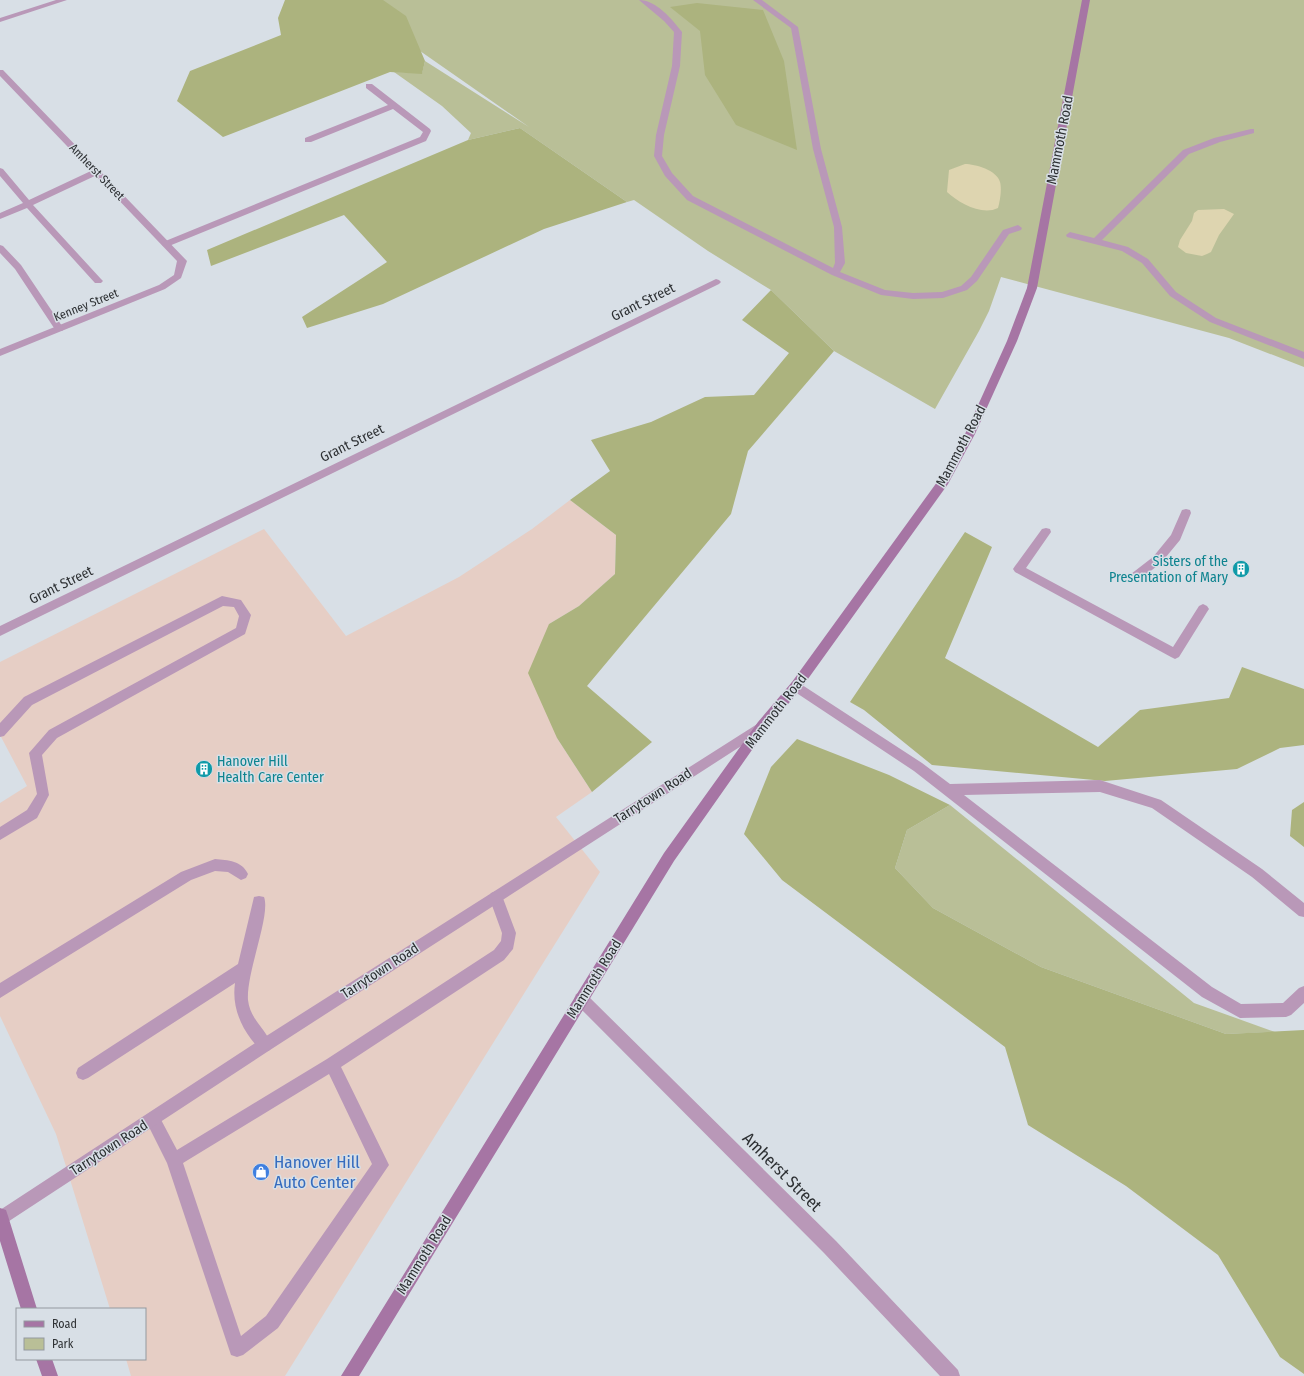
<svg xmlns="http://www.w3.org/2000/svg" width="1304" height="1376" font-family="'Fira Sans Condensed',sans-serif">
	<style>
		.commercial { fill: #e6cec5 }
		.green { fill: #b9bf97 }
		.forest { fill: #acb37e }
		.sand { fill: #ded5b0 }
		.lines { fill: none; stroke-linecap: round; stroke-linejoin: round }
		.lane { fill: #b998b8; fill-rule: evenodd }
		.street { fill: #b998b8; fill-rule: evenodd }
		.secondary { fill: #a675a4; fill-rule: evenodd }
		.labels { text-anchor: middle; dominant-baseline: central; stroke-width: 3; stroke-linejoin: round; paint-order: stroke }
		.far-street-label { font-size: 12px; fill: #2e3134; stroke: #d8dfe6 }
		.street-label { font-size: 14px; fill: #2e3134; stroke: #d8dfe6 }
		.culture-label { font-size: 14px; fill: #0d838f; stroke: #d8dfe6; text-anchor: end }
		.near-shop-label { font-size: 17px; fill: #366cbe; stroke: #d8dfe6; text-anchor: start }
		.near-street-label { font-size: 17px; fill: #2e3134; stroke: #d8dfe6 }
	</style>
	<rect width="100%" height="100%" fill="#d8dfe6"/>
	<path class="commercial" d="M 570,500 L 616,535 L 615,574 L 579,606 L 549,624 L 557,738 L 592,792 L 556,817 L 600,872 L 285,1376 L 131,1376 L 126,1359 L 145,1359 L 145,1309 L 110,1309 L 56,1134 L 0,1016 L 0,803 L 27,786 L 0,735 L 0,662 L 264,529 L 346,636 L 459,577 L 532,529 Z"/>
	<path class="green" d="M 347,0 L 1304,0 L 1304,367 L 1229,338 L 1001,277 L 989,311 L 979,331 L 935,409 L 834,351 L 771,290 L 708,251 L 634,200 L 627,202 L 520,128 L 468,140 L 471,133 L 442,106 L 394,72 L 422,73 L 425,61 L 529,127 Z
		M 950,805 L 1194,1003 L 1275,1032 L 1226,1034 L 1041,967 L 933,908 L 895,868 L 907,830 Z"/>
	<path class="forest" d="M 285,0 L 383,0 L 406,16 L 425,61 L 422,74 L 390,72 L 223,137 L 177,101 L 190,71 L 281,35 L 278,18 Z
		M 697,3 L 763,10 L 784,61 L 797,150 L 736,125 L 705,75 L 700,31 L 670,7 Z
		M 520,128 L 627,202 L 544,229 L 383,304 L 307,328 L 302,317 L 387,262 L 344,215 L 211,266 L 207,250 L 468,140 Z
		M 771,290 L 834,351 L 748,451 L 731,514 L 587,686 L 652,742 L 592,792 L 557,738 L 528,673 L 549,624 L 579,606 L 615,574 L 616,535 L 570,500 L 610,471 L 591,440 L 651,422 L 705,397 L 754,395 L 789,353 L 742,320 Z
		M 965,532 L 992,547 L 945,658 L 1098,747 L 1140,710 L 1229,698 L 1242,667 L 1304,689 L 1304,745 L 1280,748 L 1237,769 L 1105,781 L 932,765 L 864,710 L 850,702 Z
		M 797,739 L 889,775 L 950,805 L 907,830 L 895,868 L 933,908 L 1041,967 L 1226,1034 L 1304,1030 L 1304,1374 L 1280,1357 L 1218,1255 L 1126,1186 L 1028,1125 L 1005,1047 L 782,880 L 744,834 L 771,767 Z
		M 1304,802 L 1304,847 L 1290,836 L 1292,810 Z"/>
	<path class="sand" d="M 965,164 C 975,164 997,170 1000,182 C 1002,189 1000,201 998,208 C 982,216 959,203 947,192 L 949,170 Z
		M 1224,209 L 1234,214 L 1219,235 L 1211,252 L 1207,254 L 1202,256 L 1186,253 L 1178,247 L 1180,240 L 1192,221 L 1194,213 L 1198,210 Z"/>
	<g class="lines">
		<path class="lane" d="M 639,0 C 656,0 672,19 682,32 L 680,66 L 664,135 L 662,156 L 672,173 L 693,196 L 833,268 L 835,263 L 834,227 L 813,149 L 791,28 L 753,0 L 762,0 L 798,27 L 821,149 L 842,227 L 845,263 L 840,272 L 885,290 L 913,293 L 942,292 L 961,286 L 971,277 L 1003,230 L 1018,225 L 1022,228 L 1021,230 L 1009,234 L 977,281 L 967,290 L 943,298 L 913,299 L 881,295 L 832,275 L 687,200 L 665,176 L 654,156 L 656,135 L 672,66 L 674,32 L 664,21 Z
			M 366,84 L 372,84 L 430,129 L 431,131 L 426,141 L 169,246 L 163,246 L 162,244 L 163,242 L 420,137 L 423,132 L 393,109 L 311,142 L 305,142 L 305,138 L 388,105 L 366,88 Z
			M 1251,129 L 1254,129 L 1254,133 L 1220,142 L 1189,154 L 1102,240 L 1128,247 L 1148,259 L 1176,292 L 1216,318 L 1304,352 L 1304,359 L 1210,322 L 1170,296 L 1142,263 L 1122,251 L 1067,237 L 1066,235 L 1070,232 L 1094,238 L 1183,150 L 1214,138 Z
			M 0,168 L 3,169 L 29,200 L 93,170 L 99,170 L 100,172 L 99,174 L 33,205 L 101,279 L 103,281 L 101,283 L 95,283 L 27,208 L 0,219 L 0,213 L 23,203 L 0,176 Z
			M 0,245 L 3,246 L 21,265 L 64,329 L 62,331 L 56,331 L 15,269 L 0,253 Z
			M 1186,509 L 1190,510 L 1191,513 L 1180,540 L 1161,563 L 1139,580 L 1135,581 L 1131,580 L 1129,577 L 1131,574 L 1153,557 L 1171,535 L 1182,510 Z
			M 1046,528 L 1050,529 L 1051,532 L 1026,568 L 1173,647 L 1199,606 L 1203,604 L 1207,606 L 1209,609 L 1207,612 L 1179,657 L 1175,659 L 1171,657 L 1015,572 L 1013,569 L 1015,566 L 1042,529 Z
			M 222,596 L 241,600 L 251,615 L 245,634 L 57,738 L 42,755 L 49,795 L 37,818 L 0,840 L 0,827 L 27,810 L 37,794 L 29,753 L 49,730 L 236,628 L 239,616 L 234,607 L 223,606 L 32,705 L 4,736 L 0,737 L 0,723 L 24,697 Z
			M 796,681 L 922,763 L 950,784 L 1100,780 L 1161,800 L 1262,869 L 1304,903 L 1304,917 L 1299,916 L 1252,877 L 1152,808 L 1100,792 L 964,795 L 1212,987 L 1241,1004 L 1283,1003 L 1299,988 L 1304,986 L 1304,1003 L 1291,1015 L 1286,1017 L 1240,1018 L 1202,997 L 914,771 L 792,690 L 790,686 L 792,682 Z
			M 215,859 C 228,860 242,861 248,874 L 246,878 L 241,880 L 228,872 L 215,871 L 191,880 L 0,998 L 0,983 L 181,872 Z
			M 496,891 L 501,893 L 516,933 L 513,949 L 504,960 L 341,1067 L 389,1165 L 278,1328 L 243,1355 L 237,1357 L 231,1355 L 167,1163 L 145,1119 L 148,1114 L 153,1111 L 158,1114 L 177,1150 L 327,1059 L 494,950 L 501,941 L 502,933 L 489,897 L 491,893 ZM 329,1074 L 372,1164 L 266,1316 L 241,1336 L 183,1163 Z
			M 259,896 L 264,897 C 271,915 246,973 248,1000 C 250,1019 265,1028 272,1045 L 270,1050 L 265,1052 C 259,1050 256,1045 251,1039 C 239,1023 232,1004 235,983 L 88,1078 L 83,1080 L 78,1078 L 76,1073 L 78,1068 L 238,964 L 254,897 Z"/>
		<path class="street" d="M 56,0 L 67,0 L 0,22 L 0,18 Z
			M 0,70 L 3,70 L 187,261 L 181,278 L 165,289 L 0,356 L 0,349 L 159,285 L 174,275 L 177,261 L 0,76 Z
			M 716,279 L 719,280 L 721,282 L 719,284 L 0,636 L 0,626 Z
			M 762,721 L 766,722 L 768,726 L 766,730 L 270,1050 L 0,1227 L 0,1210 L 260,1040 Z
			M 581,992 L 586,994 L 836,1241 L 958,1370 L 960,1376 L 940,1376 L 824,1253 L 576,1004 L 574,999 L 576,994 Z"/>
		<path class="secondary" d="M 1082,0 L 1090,0 L 1037,288 L 1017,341 L 975,434 L 948,484 L 800,690 L 766,730 L 674,861 L 359,1376 L 341,1376 L 664,853 L 758,722 L 792,682 L 940,478 L 965,434 L 1007,341 L 1027,288 Z
			M 0,1208 L 6,1210 L 8,1216 L 37,1309 L 21,1309 L 0,1241 Z
			M 36,1359 L 52,1359 L 58,1376 L 42,1376 Z"/>
	</g>
	<defs>
		<symbol id="building-disc" viewBox="-11 -11 22 22"><circle r="9.5" fill="#0f9aa8" stroke="#d8dfe6"/><path d="M-4-6H4V6H1V3H-1V6H-4ZM-2.5-4.3h1.7v1.8h-1.7ZM.8-4.3h1.7v1.8H.8ZM-2.5-1h1.7V.8h-1.7ZM.8-1h1.7V.8H.8Z" fill="#fff"/></symbol>
		<symbol id="shop-disc" viewBox="-11 -11 22 22"><circle r="9.5" fill="#3f7fe0" stroke="#d8dfe6"/><path d="M-5-2.5h2.3a2.7 3.5 0 0 1 5.4 0H5L5.5 6h-11ZM-1.5-2.5h3a1.5 2.3 0 0 0-3 0Z" fill="#fff"/></symbol>
	</defs>
	<g fill-rule="evenodd">
		<use href="#building-disc" x="1231" y="559" width="20" height="20"/>
		<use href="#building-disc" x="194" y="759" width="20" height="20"/>
		<use href="#shop-disc" x="251" y="1162" width="20" height="20"/>
	</g>
	<g class="labels">
		<g class="far-street-label">
			<text transform="translate(97 172) rotate(46)">Amherst Street</text>
			<text transform="translate(86 305) rotate(-22)">Kenney Street</text>
		</g>
		<g class="street-label">
			<text transform="translate(1060 140) rotate(-79)">Mammoth Road</text>
			<text transform="translate(643 302) rotate(-26)">Grant Street</text>
			<text transform="translate(352 443) rotate(-26)">Grant Street</text>
			<text transform="translate(961 446) rotate(-62)">Mammoth Road</text>
			<text transform="translate(61 585) rotate(-26)">Grant Street</text>
			<text transform="translate(776 711) rotate(-52)">Mammoth Road</text>
			<text transform="translate(653 796) rotate(-33)">Tarrytown Road</text>
			<text transform="translate(380 971) rotate(-33)">Tarrytown Road</text>
			<text transform="translate(594 979) rotate(-58)">Mammoth Road</text>
			<text transform="translate(109 1148) rotate(-33)">Tarrytown Road</text>
			<text transform="translate(424 1255) rotate(-58)">Mammoth Road</text>
		</g>
		<g class="culture-label">
			<text x="1228" y="561">Sisters of the<tspan x="1228" dy="16">Presentation of Mary</tspan></text>
			<text x="217" y="761" text-anchor="start">Hanover Hill<tspan x="217" dy="16">Health Care Center</tspan></text>
		</g>
		<g class="near-shop-label">
			<text x="274" y="1162">Hanover Hill<tspan x="274" dy="20">Auto Center</tspan></text>
		</g>
		<g class="near-street-label">
			<text transform="translate(782 1172) rotate(45)">Amherst Street</text>
		</g>
	</g>
	<rect x="16" y="1308" width="130" height="52" fill="#d8dfe6" stroke="#94999f"/>
	<rect x="24" y="1321" width="20" height="6" fill="#a675a4" stroke="#94999f"/>
	<text x="52" y="1328" font-size="12" fill="#2e3134">Road</text>
	<rect x="24" y="1338" width="20" height="12" fill="#b9bf97" stroke="#94999f"/>
	<text x="52" y="1348" font-size="12" fill="#2e3134">Park</text>
</svg>
